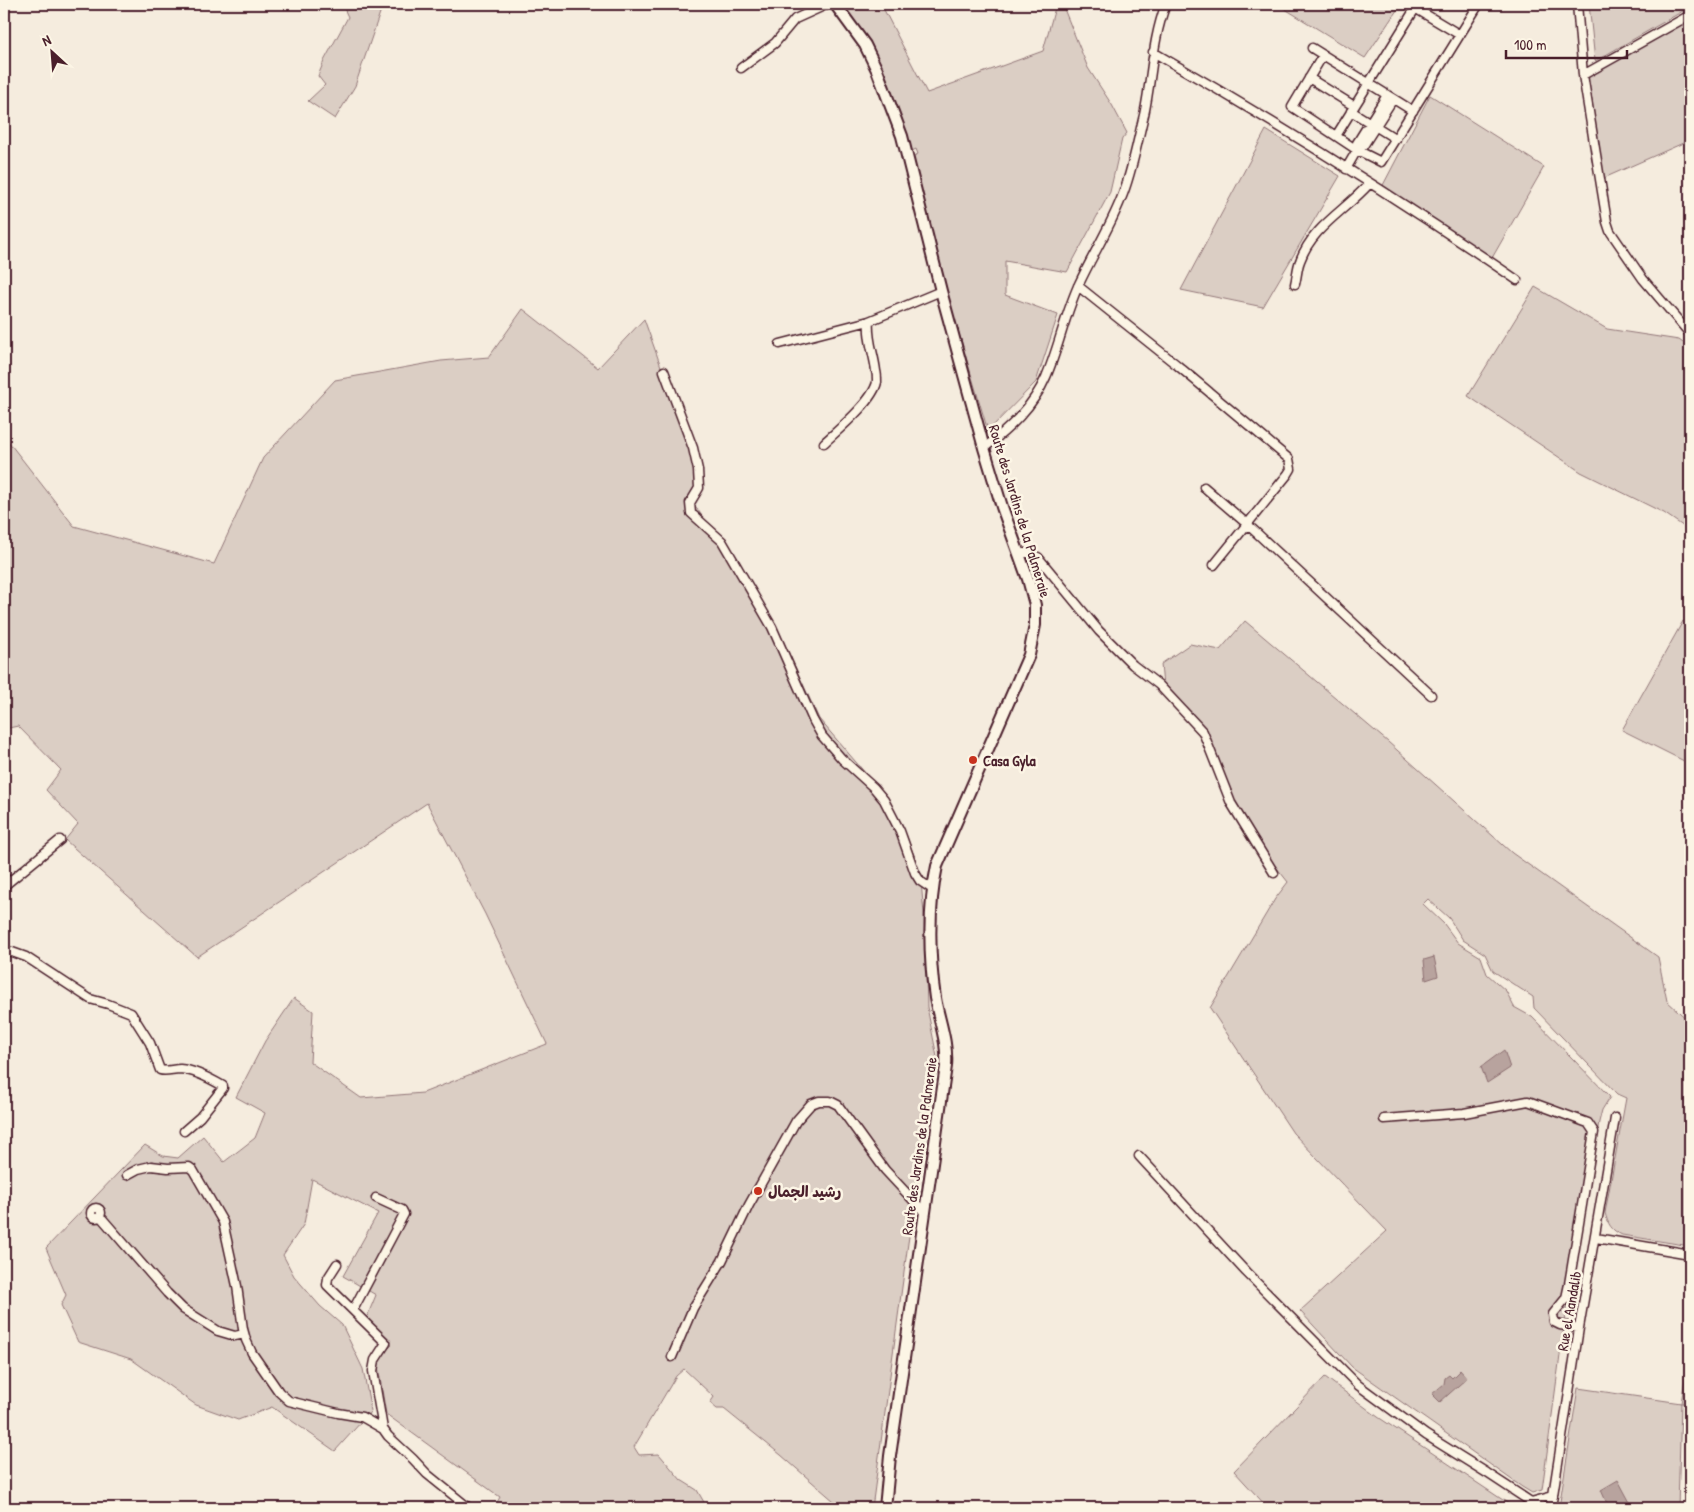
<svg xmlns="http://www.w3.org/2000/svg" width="1694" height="1512" font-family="'Patrick Hand','Playpen Sans Arabic',sans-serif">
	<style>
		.green { fill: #dbcec4; stroke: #927678 }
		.water { fill: #b8a39e; stroke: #8c6e70 }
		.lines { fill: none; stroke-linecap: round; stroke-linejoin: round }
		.minor-casing { stroke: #4a1f2b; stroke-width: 11 }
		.tertiary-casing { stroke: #4a1f2b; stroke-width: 14 }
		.minor { stroke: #fcf5e5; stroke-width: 8 }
		.tertiary { stroke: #fcf5e5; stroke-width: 10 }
		.poi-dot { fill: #c8321e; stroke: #fcf5e5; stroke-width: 2 }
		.labels { text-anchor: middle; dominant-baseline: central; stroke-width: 5; stroke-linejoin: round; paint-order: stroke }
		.street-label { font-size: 15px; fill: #4a1f2b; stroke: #fcf5e5 }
		.poi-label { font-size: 15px; font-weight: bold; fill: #4a1f2b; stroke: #fcf5e5; text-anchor: start }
	</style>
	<rect width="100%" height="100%" fill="#f5ecde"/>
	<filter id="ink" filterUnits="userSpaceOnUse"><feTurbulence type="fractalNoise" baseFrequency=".02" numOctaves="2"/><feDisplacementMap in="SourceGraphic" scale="10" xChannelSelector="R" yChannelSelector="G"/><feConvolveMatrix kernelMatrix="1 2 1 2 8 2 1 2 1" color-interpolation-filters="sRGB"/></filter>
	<g filter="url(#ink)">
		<path class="green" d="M 342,4 L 383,4 L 355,86 L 335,119 L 308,101 L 325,85 L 318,76 L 324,61 L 348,17 Z
			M 841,4 L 881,4 L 927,93 L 1043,51 L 1056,4 L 1062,4 L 1088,68 L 1112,105 L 1127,133 L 1122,139 L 1110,192 L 1067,272 L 1005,261 L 1005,295 L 1058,315 L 1036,382 L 988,431 L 938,263 L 939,259 L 920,206 L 910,158 L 918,154 L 916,149 L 910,152 L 905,128 L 897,117 L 872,45 Z
			M 1277,4 L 1401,4 L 1365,58 Z
			M 1589,4 L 1690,4 L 1690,7 L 1595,61 Z
			M 1690,18 L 1690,140 L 1604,178 L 1586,75 Z
			M 1430,95 L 1544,167 L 1492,258 L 1381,189 Z
			M 1266,130 L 1340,176 L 1263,307 L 1181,290 Z
			M 1535,287 L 1607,329 L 1679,340 L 1690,348 L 1690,531 L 1664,513 L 1581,472 L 1468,396 Z
			M 523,309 L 598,368 L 644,319 L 703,484 L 694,504 L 781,636 L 819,719 L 879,789 L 902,824 L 920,871 L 924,914 L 927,1007 L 937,1057 L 908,1243 L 872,1508 L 842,1508 L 781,1455 L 724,1409 L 717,1409 L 710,1403 L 714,1397 L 684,1369 L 676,1376 L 634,1447 L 639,1455 L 659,1454 L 681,1480 L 697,1490 L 705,1504 L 711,1508 L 494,1508 L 500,1497 L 386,1414 L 377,1360 L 392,1345 L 364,1324 L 376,1295 L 343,1276 L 378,1213 L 312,1179 L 304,1224 L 283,1255 L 294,1276 L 320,1306 L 342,1325 L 363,1369 L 371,1411 L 335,1451 L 272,1407 L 238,1420 L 196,1405 L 131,1359 L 78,1342 L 61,1305 L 66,1295 L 46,1248 L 145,1145 L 163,1156 L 178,1158 L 203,1136 L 224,1162 L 255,1138 L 265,1113 L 236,1097 L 265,1041 L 294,998 L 313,1011 L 310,1062 L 361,1098 L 423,1093 L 547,1044 L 485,914 L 427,803 L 197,957 L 65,840 L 78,824 L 46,790 L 61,770 L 18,726 L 4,729 L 4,436 L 74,526 L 214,564 L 263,458 L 335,380 L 441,361 L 489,357 Z
			M 1245,621 L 1388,742 L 1512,853 L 1658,957 L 1667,1001 L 1690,1022 L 1690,1246 L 1622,1235 C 1611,1230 1608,1224 1605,1213 L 1626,1098 L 1617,1094 L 1534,1008 L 1533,997 L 1493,971 L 1485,954 L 1463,940 L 1449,918 L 1428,899 L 1423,904 L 1444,924 L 1458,943 L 1481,957 L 1487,974 L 1506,991 L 1514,1007 L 1532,1017 L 1610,1097 L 1602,1110 L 1599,1122 L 1563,1333 L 1542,1490 L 1532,1493 L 1522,1487 L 1352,1367 L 1300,1311 L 1387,1231 L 1293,1133 L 1210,1008 L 1275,899 L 1288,882 L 1262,849 L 1233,798 L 1206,728 L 1163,686 L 1161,664 L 1190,644 L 1220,650 Z
			M 1683,621 L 1690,625 L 1690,764 L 1622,730 Z
			M 1690,1348 L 1690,1403 L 1681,1403 L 1678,1508 L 1559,1508 L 1578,1388 L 1681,1403 Z
			M 1325,1377 L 1378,1417 L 1515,1508 L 1268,1508 L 1234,1471 Z"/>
		<path class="water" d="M 1434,957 L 1438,976 L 1426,980 L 1424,960 Z
			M 1504,1050 L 1510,1068 L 1487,1083 L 1481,1067 Z
			M 1460,1370 L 1467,1378 L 1440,1402 L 1432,1394 L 1444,1384 L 1445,1378 L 1449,1375 L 1452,1378 Z
			M 1618,1480 L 1633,1508 L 1609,1508 L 1601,1490 Z"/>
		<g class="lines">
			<defs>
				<path id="minor" d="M 1577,4 L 1583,75 L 1607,222 L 1610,231 L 1643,279 L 1690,334
					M 1415,8 L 1460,35
					M 1312,48 L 1413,111
					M 1153,52 C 1277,123 1399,199 1517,280
					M 1323,55 L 1292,107 L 1357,150 L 1381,162 L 1479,4
					M 741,68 L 775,43 L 795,19 L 828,4
					M 1583,75 L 1690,15
					M 1309,78 L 1354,106
					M 1351,111 L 1396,139
					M 1336,136 L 1418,4
					M 1357,150 L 1363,146 L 1393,99
					M 1346,169 L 1357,150 L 1357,143 L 1387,95
					M 1295,284 C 1297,277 1297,268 1300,261 C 1312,227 1346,210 1369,184
					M 1078,286 L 1177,365 L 1289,459 L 1291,469 L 1288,474 L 1214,565
					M 780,344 L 869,321 L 941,291
					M 664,371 L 693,448 L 698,470 L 699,488 L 690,503 L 691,513 L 722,541 L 772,627 L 813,720 L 822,736 L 842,759 L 874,788 L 884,800 L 900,831 L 915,873 L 920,881 L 932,889
					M 824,443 C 838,430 873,401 877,382 C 877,379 877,374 876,371 C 874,353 867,339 869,321
					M 984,448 C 1009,429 1033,407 1046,377 C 1059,347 1065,314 1079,284 C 1092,256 1109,229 1121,199 C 1132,173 1137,143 1144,115 C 1152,78 1152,40 1166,4
					M 1204,487 L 1247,524 L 1431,695
					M 1019,553 L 1028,553 L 1038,557 L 1099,631 L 1133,665 L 1159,685 L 1203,732 L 1231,803 L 1274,873
					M 4,886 L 60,840
					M 4,951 L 12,952 L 26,957 L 90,999 L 108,1004 L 131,1013 L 150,1043 L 160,1070 C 166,1072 173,1069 180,1069 C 194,1070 211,1079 223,1086 L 223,1088 L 200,1117 L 184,1131
					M 1384,1119 L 1464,1113 L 1528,1101 L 1588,1123 L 1594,1132 L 1569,1284 L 1566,1298 L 1553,1314 L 1554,1322 L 1560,1325 L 1579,1328
					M 1139,1156 L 1246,1272 L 1358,1385 L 1426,1435 L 1487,1473 L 1531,1502 L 1537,1508
					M 127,1175 L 138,1169 L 151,1166 L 168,1168 L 189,1167 L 193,1170 L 223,1222 L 237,1286 L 243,1329 L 246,1340 L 252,1353 L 279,1392 L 289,1401 L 338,1413 L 362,1417 L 383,1429
					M91 1213a5 5 0 1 1 10 0a5 5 0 1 1-10 0Z
					M 100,1216 L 167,1293 L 183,1309 L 218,1331 L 235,1336 L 244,1334
					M 1596,1238 L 1690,1254
					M 337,1264 L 328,1278 L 327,1285 L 386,1343 L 375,1360 L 373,1371 L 383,1429 L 388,1436 L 413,1459 L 427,1474 L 469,1508
					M 353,1310 L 404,1214 L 402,1210 L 376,1198
					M 672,1357 L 693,1308 L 722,1261 L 749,1205 L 796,1121 L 811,1104 L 819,1101 L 830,1101 L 838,1105 L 885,1170 L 925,1213
					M 1531,1502 L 1553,1496
					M 1551,1508 L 1579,1328 L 1615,1118"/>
				<path id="tertiary" d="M 835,4 L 865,45 L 877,70 L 902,136 L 941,291 L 984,448 L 1002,507 L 1028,579 L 1035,605 L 1035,625 L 1029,655 L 937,866 C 928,907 929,957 935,998 C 939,1021 948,1042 946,1066 L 890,1456 L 885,1508"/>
			</defs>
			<use href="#minor" class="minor-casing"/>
			<use href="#tertiary" class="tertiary-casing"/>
			<use href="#minor" class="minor"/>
			<use href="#tertiary" class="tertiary"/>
		</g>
	</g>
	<g class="poi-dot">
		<circle cx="973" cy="760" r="5"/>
		<circle cx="758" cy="1191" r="5"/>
	</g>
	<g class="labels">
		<g class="street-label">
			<text transform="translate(1020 511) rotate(73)">Route des Jardins de la Palmeraie</text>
			<text transform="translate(919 1146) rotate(-82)">Route des Jardins de la Palmeraie</text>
			<text transform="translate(1569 1311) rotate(-80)">Rue el Aandalib</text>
		</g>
		<g class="poi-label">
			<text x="983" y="760">Casa Gyla</text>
			<text x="768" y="1191">رشيد الجمال</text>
		</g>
	</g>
	<rect width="1694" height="1512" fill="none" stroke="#fcf5e5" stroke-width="20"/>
	<rect x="10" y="10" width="1674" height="1492" fill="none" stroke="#4a1f2b" stroke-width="2" filter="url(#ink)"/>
	<g transform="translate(52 52) rotate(334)" stroke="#fcf5e5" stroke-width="4" paint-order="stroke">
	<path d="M0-4L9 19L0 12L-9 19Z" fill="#4a1f2b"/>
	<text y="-8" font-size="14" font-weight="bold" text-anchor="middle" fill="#4a1f2b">N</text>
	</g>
	<path d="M1506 50v8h121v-8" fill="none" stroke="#4a1f2b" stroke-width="2.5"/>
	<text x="1514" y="50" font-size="15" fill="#4a1f2b" stroke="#fcf5e5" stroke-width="4" paint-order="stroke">100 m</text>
</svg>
